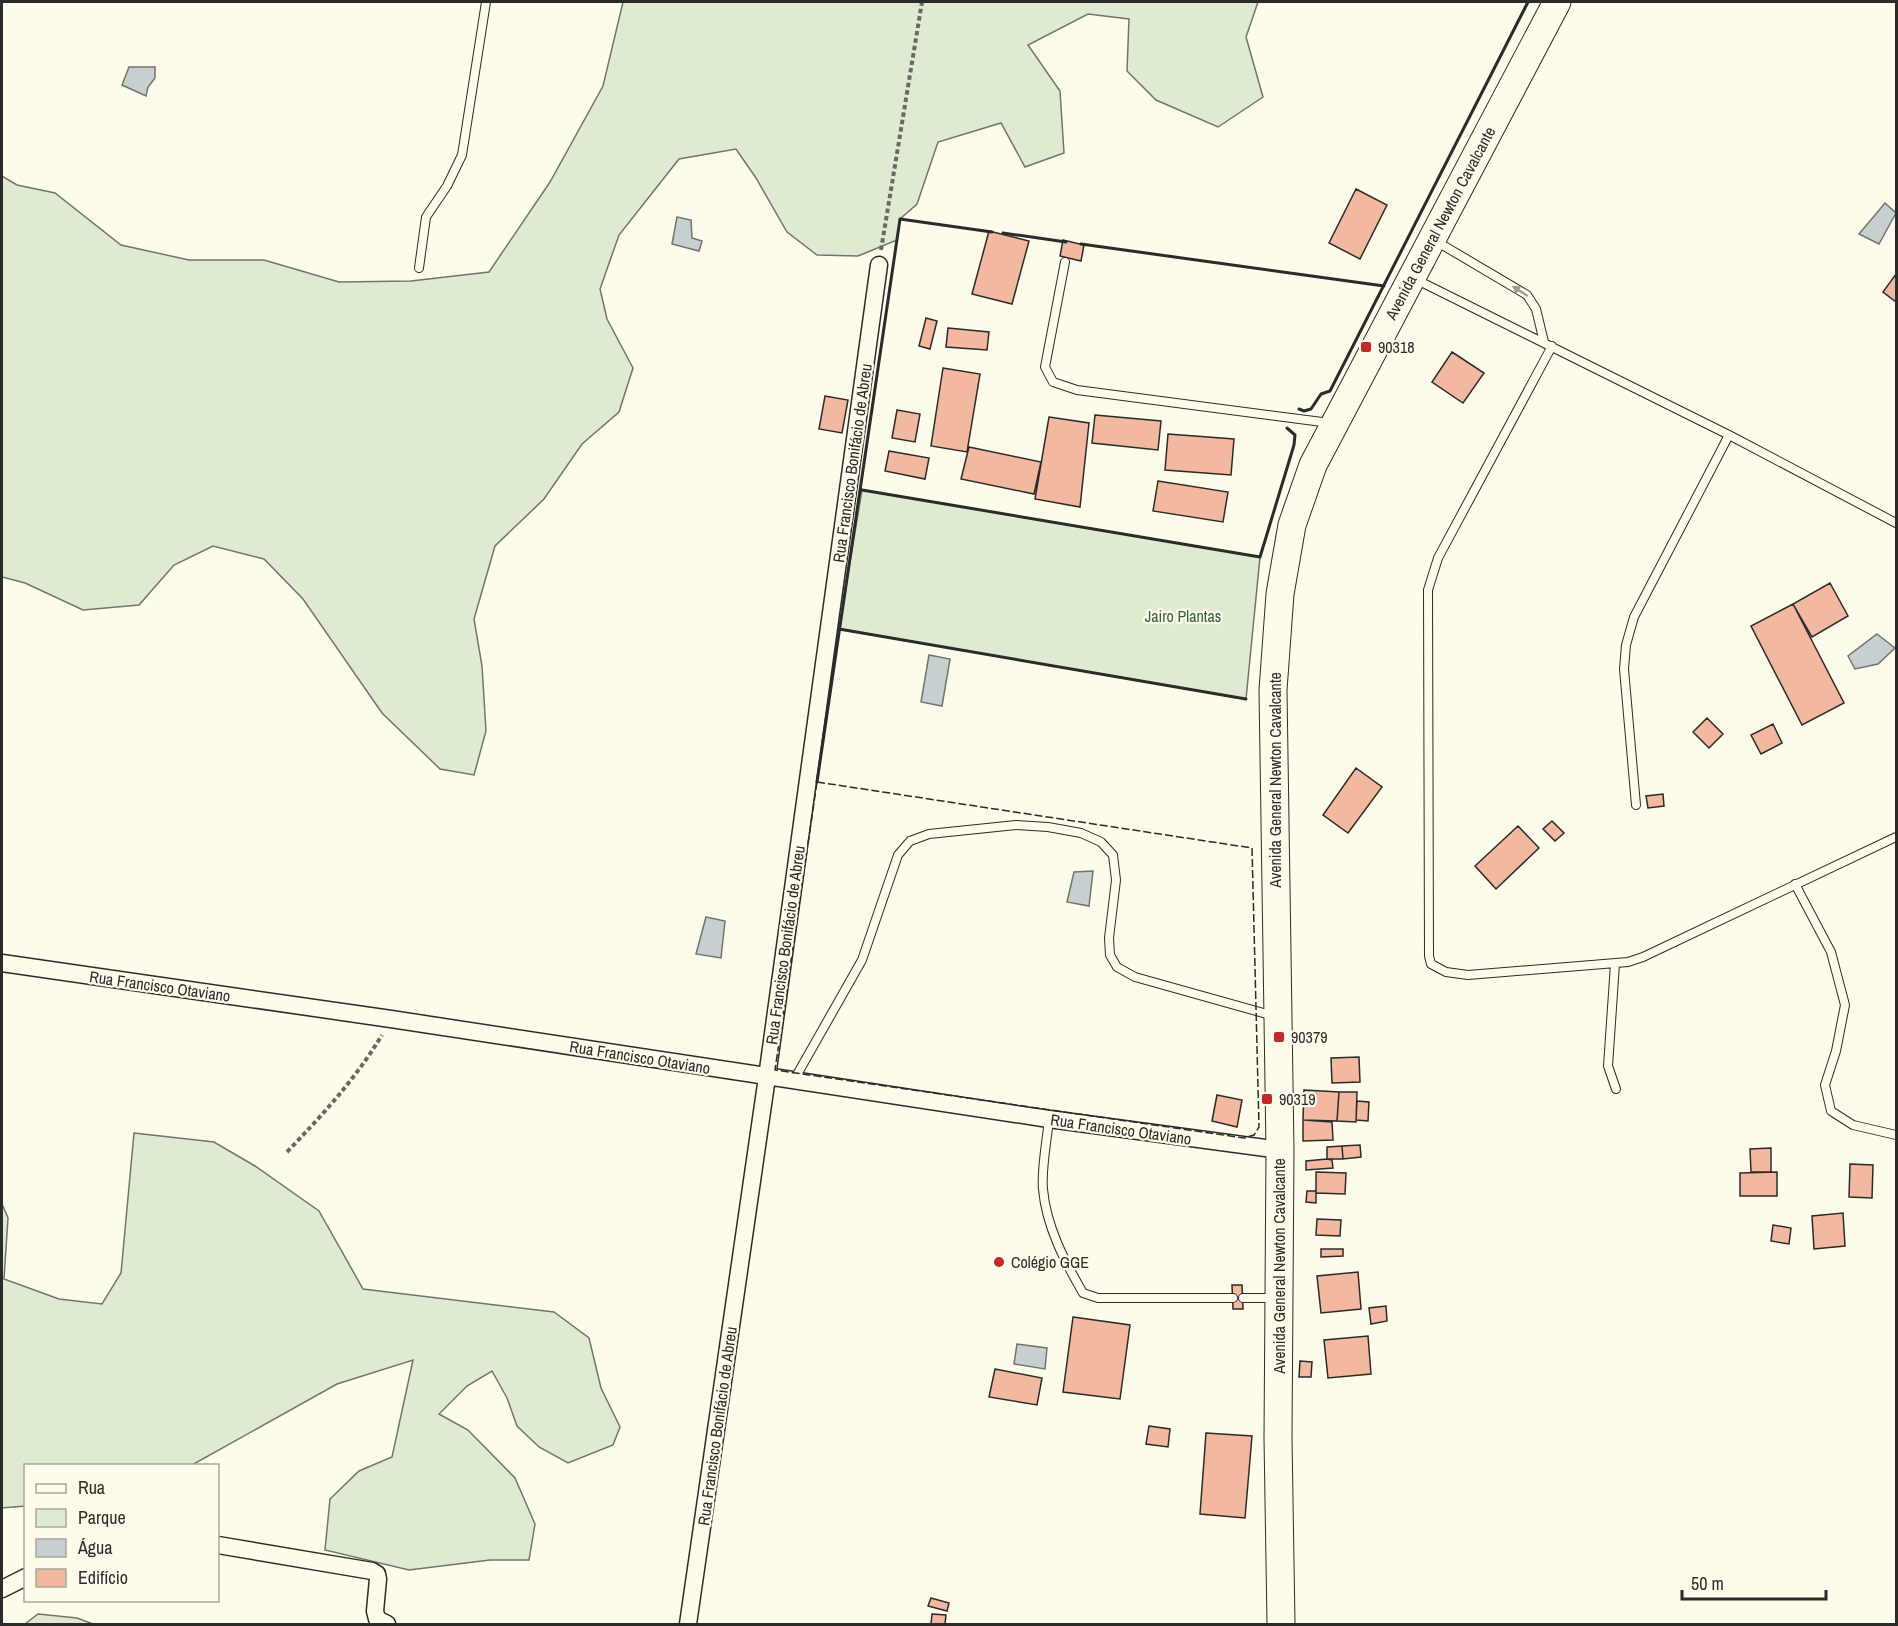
<svg xmlns="http://www.w3.org/2000/svg" width="1898" height="1626" font-family="'Archivo Narrow',sans-serif">
	<style>
		.green { fill: #deebd1; stroke: #74746e; stroke-width: 1.5 }
		.water { fill: #c7d0d0; stroke: #74746e; stroke-width: 1.5 }
		.building { fill: #f2b8a0; stroke: #2b2b2b; stroke-width: 1.5 }
		.lines { fill: none; stroke-linecap: round; stroke-linejoin: round }
		.service-casing { stroke: #2b2b2b; stroke-width: 10 }
		.minor-casing { stroke: #2b2b2b; stroke-width: 19 }
		.primary-casing { stroke: #2b2b2b; stroke-width: 29 }
		.path { stroke: #6a6964; stroke-width: 4; stroke-dasharray: 4.5 3; stroke-linecap: butt }
		.service { stroke: #fdfbea; stroke-width: 8 }
		.minor { stroke: #fdfbea; stroke-width: 16 }
		.primary { stroke: #fdfbea; stroke-width: 27 }
		.fence { stroke: #2b2b2b; stroke-width: 1.5; stroke-dasharray: 8 3; stroke-linecap: butt }
		.wall { stroke: #2b2b2b; stroke-width: 3 }
		.oneway { fill: #9e9d94 }
		.poi-dot { fill: #c62828; stroke: #fdfbea; stroke-width: 2 }
		.labels { text-anchor: middle; dominant-baseline: central; stroke-width: 4.5; stroke-linejoin: round; paint-order: stroke }
		.street-label { font-size: 16px; fill: #2b2b2b; stroke: #fdfbea }
		.poi-label { font-size: 16px; fill: #2b2b2b; stroke: #fdfbea; text-anchor: start }
		.park-label { font-size: 16px; fill: #34623c; stroke: #fdfbea }
	</style>
	<rect width="100%" height="100%" fill="#fdfbea"/>
	<path class="green" d="M 623,2 L 1258,2 L 1246,37 L 1263,97 L 1218,127 L 1156,100 L 1127,71 L 1129,19 L 1088,14 L 1028,45 L 1060,91 L 1064,153 L 1025,167 L 1001,123 L 938,142 L 917,204 L 900,219 L 897,240 L 858,256 L 817,255 L 787,232 L 756,178 L 736,149 L 679,159 L 619,235 L 600,289 L 607,319 L 633,368 L 619,412 L 582,444 L 544,499 L 495,546 L 474,619 L 482,666 L 486,731 L 474,775 L 440,769 L 382,713 L 303,599 L 264,559 L 213,546 L 174,565 L 139,605 L 83,610 L 25,583 L 2,577 L 2,176 L 17,185 L 55,193 L 121,245 L 189,260 L 264,260 L 339,282 L 411,281 L 489,272 L 550,182 L 603,86 Z
		M 862,490 L 1260,557 L 1246,699 L 839,629 Z
		M 134,1133 L 214,1142 L 255,1166 L 319,1211 L 363,1289 L 554,1312 L 589,1338 L 601,1388 L 620,1427 L 613,1445 L 568,1463 L 539,1447 L 517,1426 L 507,1398 L 492,1371 L 467,1386 L 439,1414 L 468,1430 L 515,1478 L 535,1524 L 529,1560 L 490,1560 L 409,1570 L 325,1550 L 330,1499 L 359,1471 L 392,1457 L 413,1360 L 337,1384 L 192,1465 L 26,1466 L 25,1506 L 2,1508 L 2,1204 L 8,1218 L 4,1279 L 59,1299 L 102,1304 L 121,1273 Z
		M 38,1614 L 77,1618 L 93,1624 L 25,1624 Z"/>
	<path class="water" d="M 129,67 L 155,67 L 155,78 L 148,87 L 146,96 L 122,85 Z
		M 1885,203 L 1896,213 L 1879,244 L 1859,234 Z
		M 677,217 L 691,220 L 692,238 L 702,241 L 699,251 L 672,244 Z
		M 1877,634 L 1895,648 L 1878,664 L 1855,669 L 1848,656 Z
		M 929,655 L 950,659 L 942,706 L 921,702 Z
		M 1093,871 L 1089,906 L 1067,902 L 1074,872 Z
		M 706,917 L 725,921 L 721,958 L 696,954 Z
		M 1017,1344 L 1047,1348 L 1045,1369 L 1014,1364 Z"/>
	<path class="building" d="M 1356,189 L 1387,205 L 1360,259 L 1329,243 Z
		M 989,231 L 1029,241 L 1012,304 L 972,294 Z
		M 1063,240 L 1084,245 L 1081,261 L 1060,256 Z
		M 1896,274 L 1896,302 L 1883,292 Z
		M 926,318 L 937,321 L 930,349 L 919,346 Z
		M 948,328 L 989,332 L 987,350 L 946,347 Z
		M 1452,352 L 1484,373 L 1463,403 L 1432,382 Z
		M 943,368 L 980,374 L 967,452 L 931,446 Z
		M 825,396 L 848,400 L 842,433 L 819,429 Z
		M 897,410 L 920,414 L 915,442 L 892,438 Z
		M 1095,415 L 1161,421 L 1158,450 L 1092,443 Z
		M 1049,417 L 1089,423 L 1080,507 L 1035,499 Z
		M 1168,434 L 1234,439 L 1231,475 L 1165,470 Z
		M 969,447 L 1041,462 L 1034,494 L 961,479 Z
		M 889,451 L 929,458 L 925,479 L 885,471 Z
		M 1158,481 L 1228,492 L 1223,522 L 1153,511 Z
		M 1830,583 L 1848,616 L 1812,637 L 1793,604 Z
		M 1793,604 L 1844,703 L 1802,725 L 1751,626 Z
		M 1707,718 L 1723,734 L 1709,748 L 1693,732 Z
		M 1773,724 L 1782,743 L 1761,754 L 1751,735 Z
		M 1356,768 L 1382,787 L 1348,833 L 1323,815 Z
		M 1663,794 L 1664,806 L 1648,808 L 1646,796 Z
		M 1552,821 L 1564,833 L 1555,841 L 1543,829 Z
		M 1518,826 L 1539,848 L 1496,889 L 1475,866 Z
		M 1359,1057 L 1360,1082 L 1332,1083 L 1331,1058 Z
		M 1304,1090 L 1339,1092 L 1337,1121 L 1303,1120 Z
		M 1339,1092 L 1357,1092 L 1356,1122 L 1337,1121 Z
		M 1217,1095 L 1242,1100 L 1237,1127 L 1212,1121 Z
		M 1357,1101 L 1369,1102 L 1368,1121 L 1356,1120 Z
		M 1303,1120 L 1332,1122 L 1333,1140 L 1303,1141 Z
		M 1360,1145 L 1361,1157 L 1343,1159 L 1342,1146 Z
		M 1342,1146 L 1343,1159 L 1327,1159 L 1327,1147 Z
		M 1771,1148 L 1771,1172 L 1751,1172 L 1750,1149 Z
		M 1327,1159 L 1332,1160 L 1333,1168 L 1306,1170 L 1306,1161 Z
		M 1850,1164 L 1873,1165 L 1872,1198 L 1849,1197 Z
		M 1316,1172 L 1346,1173 L 1345,1194 L 1316,1193 Z
		M 1777,1172 L 1777,1196 L 1740,1196 L 1740,1173 Z
		M 1307,1191 L 1316,1191 L 1316,1203 L 1306,1202 Z
		M 1843,1213 L 1845,1246 L 1814,1249 L 1812,1216 Z
		M 1317,1219 L 1341,1220 L 1340,1236 L 1316,1235 Z
		M 1773,1225 L 1791,1228 L 1789,1244 L 1771,1241 Z
		M 1321,1249 L 1343,1249 L 1343,1256 L 1321,1257 Z
		M 1358,1272 L 1361,1309 L 1321,1313 L 1317,1276 Z
		M 1232,1285 L 1242,1285 L 1243,1309 L 1233,1309 Z
		M 1386,1306 L 1387,1321 L 1371,1324 L 1369,1308 Z
		M 1073,1317 L 1130,1325 L 1120,1399 L 1063,1392 Z
		M 1368,1336 L 1371,1374 L 1328,1378 L 1324,1340 Z
		M 1300,1361 L 1312,1362 L 1311,1377 L 1299,1377 Z
		M 995,1369 L 1042,1378 L 1037,1405 L 989,1397 Z
		M 1149,1426 L 1170,1429 L 1168,1447 L 1146,1444 Z
		M 1206,1433 L 1252,1436 L 1245,1518 L 1200,1514 Z
		M 931,1598 L 949,1603 L 947,1611 L 928,1606 Z
		M 932,1614 L 946,1615 L 945,1624 L 931,1624 Z"/>
	<g class="lines">
		<defs>
			<path id="service" d="M 1434,240 L 1527,295 L 1536,309 L 1544,342
				M 1065,262 L 1045,367 L 1053,382 L 1077,390 L 1330,423
				M 419,268 L 426,217 L 447,186 L 462,155 L 486,2
				M 1415,279 L 1729,435 L 1634,617 L 1626,645 L 1624,669 L 1636,805
				M 1552,346 L 1438,558 L 1428,590 L 1429,956 L 1431,964 L 1446,972 L 1468,975 L 1628,962 L 1643,957 L 1896,837
				M 1729,435 L 1896,523
				M 1795,884 L 1831,952 L 1845,1005 L 1836,1051 L 1825,1085 L 1831,1111 L 1853,1125 L 1896,1135
				M 1615,964 L 1608,1066 L 1616,1089
				M 794,1080 L 862,960 L 898,855 L 910,841 L 929,834 L 1016,825 L 1048,827 L 1081,833 L 1101,842 L 1113,855 L 1116,880 L 1109,938 L 1110,955 L 1117,967 L 1135,977 L 1274,1016
				M 1049,1119 C 1047,1140 1041,1170 1043,1189 C 1046,1226 1065,1262 1083,1293 L 1098,1298 L 1233,1298
				M 1243,1298 L 1275,1298"/>
			<path id="minor" d="M 2,963 L 391,1019 L 1049,1119 L 1280,1150
				M 218,1545 L 372,1571 L 377,1574 L 378,1579 L 375,1611 L 377,1619 L 387,1624
				M 2,1589 L 26,1577
				M 688,1624 L 767,1077 L 879,265"/>
			<path id="primary" d="M 1281,1624 L 1278,1438 L 1280,1150 L 1273,690 L 1280,594 L 1292,525 L 1313,465 L 1557,2"/>
		</defs>
		<use href="#service" class="service-casing"/>
		<use href="#minor" class="minor-casing"/>
		<use href="#primary" class="primary-casing"/>
		<path class="path" d="M 881,250 L 922,2
			M 287,1152 C 324,1113 354,1081 382,1035"/>
		<use href="#service" class="service"/>
		<use href="#minor" class="minor"/>
		<use href="#primary" class="primary"/>
		<path class="fence" d="M 817,782 L 1252,848 L 1259,1127 L 1254,1135 L 1244,1138 L 775,1070 Z"/>
		<path class="wall" d="M 1003,233 L 1066,242
			M 1081,244 L 1384,286
			M 1299,409 L 1304,411 L 1311,409 L 1321,394 L 1330,391 L 1528,2
			M 862,490 L 1260,557 L 1294,445 L 1295,435 L 1287,428
			M 839,629 L 1246,699
			M 817,782 L 900,219 L 992,232"/>
	</g>
	<defs><path id="oneway-solid" d="M-6-.8H1V-3.2L6.5 0L1 3.2V.8H-6Z" transform="scale(1.5)"/></defs>
	<use class="oneway" href="#oneway-solid" transform="translate(1520 291) rotate(-147)"/>
	<g class="poi-dot">
		<rect x="1360" y="341" width="12" height="12" rx="3"/>
		<rect x="1273" y="1031" width="12" height="12" rx="3"/>
		<rect x="1261" y="1093" width="12" height="12" rx="3"/>
		<circle cx="999" cy="1262" r="6"/>
	</g>
	<g class="labels">
		<g class="street-label">
			<text transform="translate(1440 223) rotate(-62)">Avenida General Newton Cavalcante</text>
			<text transform="translate(852 463) rotate(-82)">Rua Francisco Bonifácio de Abreu</text>
			<text transform="translate(1275 780) rotate(-90)">Avenida General Newton Cavalcante</text>
			<text transform="translate(785 945) rotate(-82)">Rua Francisco Bonifácio de Abreu</text>
			<text transform="translate(160 986) rotate(8)">Rua Francisco Otaviano</text>
			<text transform="translate(640 1057) rotate(9)">Rua Francisco Otaviano</text>
			<text transform="translate(1121 1129) rotate(8)">Rua Francisco Otaviano</text>
			<text transform="translate(1279 1266) rotate(-90)">Avenida General Newton Cavalcante</text>
			<text transform="translate(717 1426) rotate(-82)">Rua Francisco Bonifácio de Abreu</text>
		</g>
		<g class="poi-label">
			<text x="1378" y="347">90318</text>
			<text x="1291" y="1037">90379</text>
			<text x="1279" y="1099">90319</text>
			<text x="1011" y="1262">Colégio GGE</text>
		</g>
		<g class="park-label">
			<text x="1183" y="616">Jairo Plantas</text>
		</g>
	</g>
	<rect width="1898" height="1626" fill="none" stroke="#2b2b2b" stroke-width="6"/>
	<rect x="24" y="1464" width="195" height="138" fill="#fdfbea" stroke="#a9a89e" stroke-width="1.5"/>
	<rect x="36" y="1484" width="30" height="9" fill="#fdfbea" stroke="#a9a89e" stroke-width="1.5"/>
	<text x="78" y="1494" font-size="18" fill="#2b2b2b">Rua</text>
	<rect x="36" y="1509" width="30" height="18" fill="#deebd1" stroke="#a9a89e" stroke-width="1.5"/>
	<text x="78" y="1524" font-size="18" fill="#2b2b2b">Parque</text>
	<rect x="36" y="1539" width="30" height="18" fill="#c7d0d0" stroke="#a9a89e" stroke-width="1.5"/>
	<text x="78" y="1554" font-size="18" fill="#2b2b2b">Água</text>
	<rect x="36" y="1569" width="30" height="18" fill="#f2b8a0" stroke="#a9a89e" stroke-width="1.5"/>
	<text x="78" y="1584" font-size="18" fill="#2b2b2b">Edifício</text>
	<path d="M1682 1590v9h144v-9" fill="none" stroke="#2b2b2b" stroke-width="3"/>
	<text x="1691" y="1590" font-size="18" fill="#2b2b2b" stroke="#fdfbea" stroke-width="4.5" paint-order="stroke">50 m</text>
</svg>
